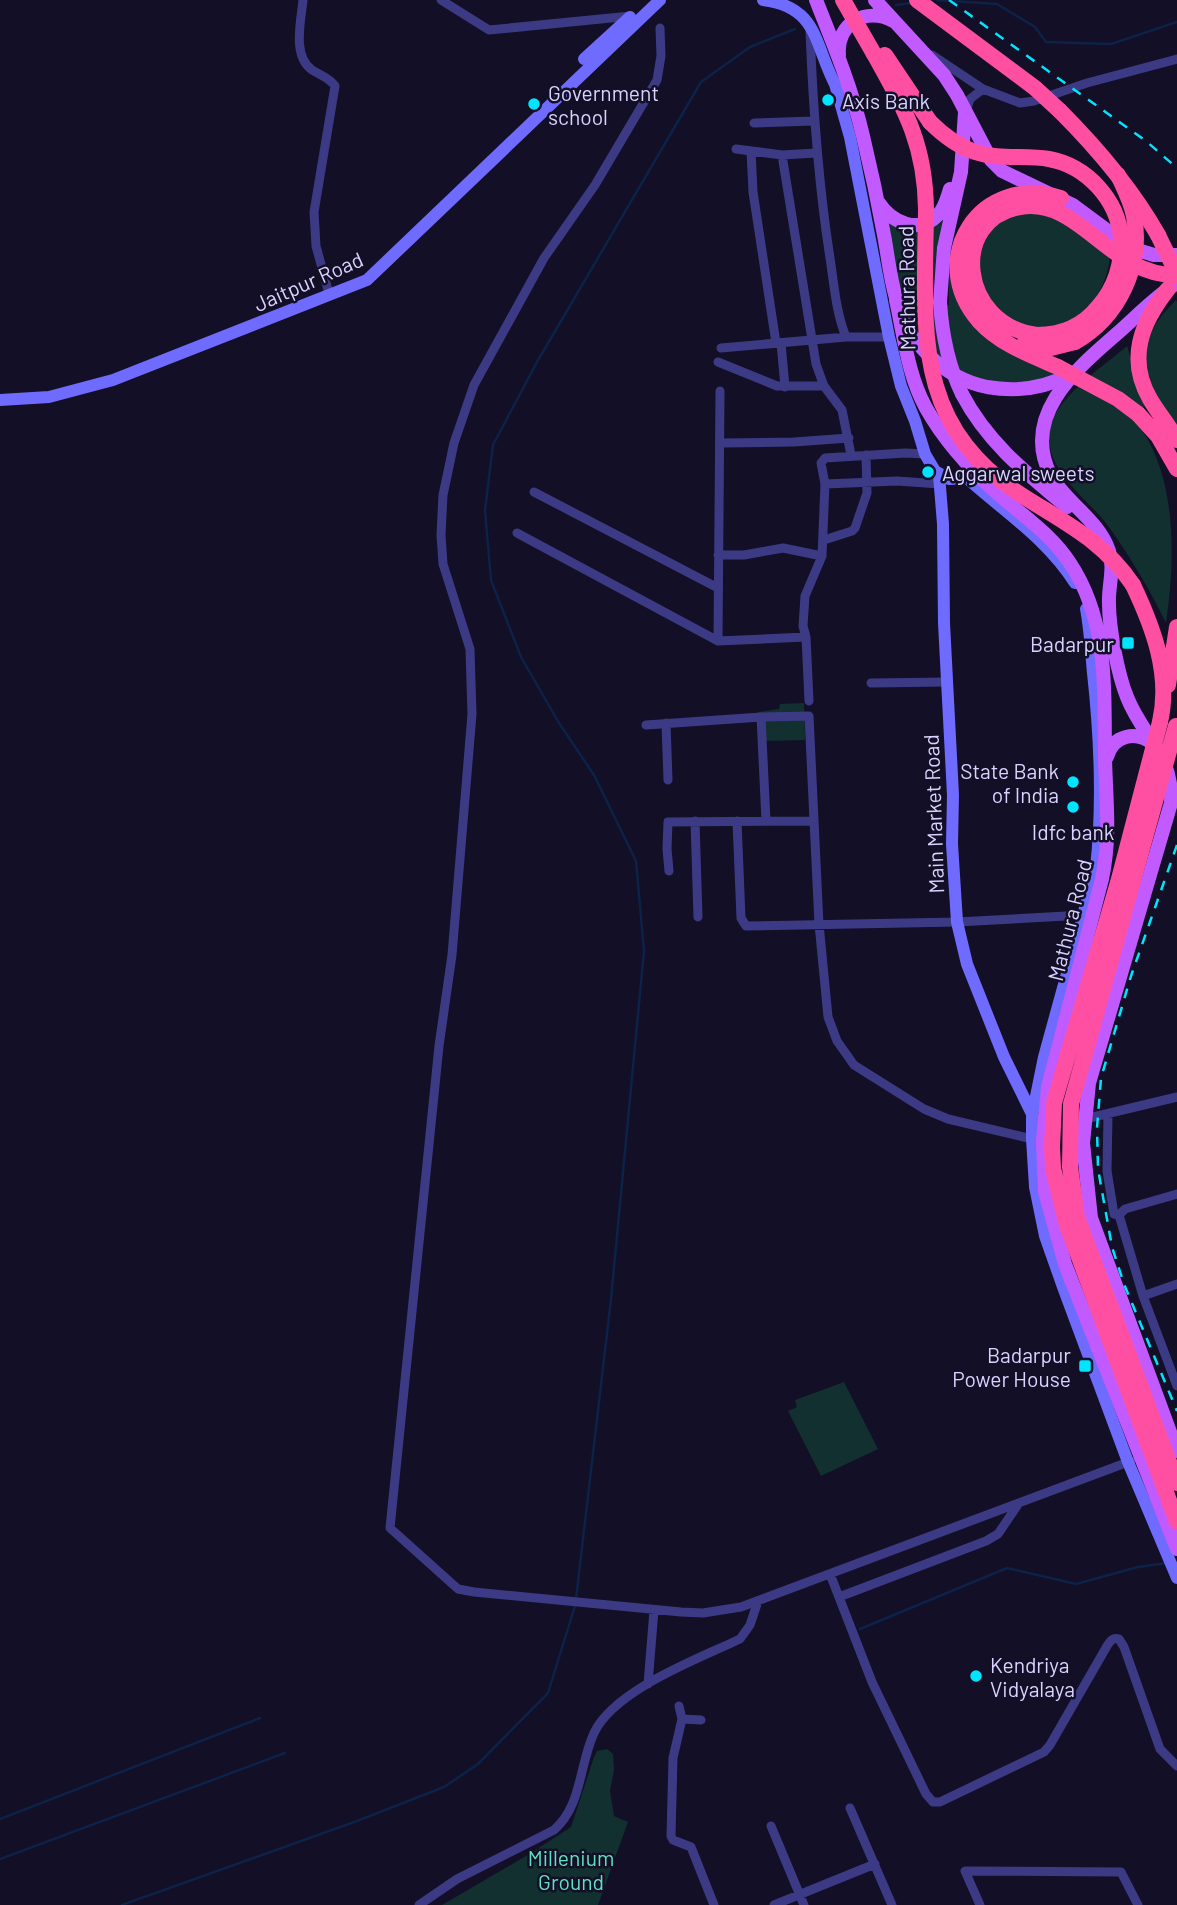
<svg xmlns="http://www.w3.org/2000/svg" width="1177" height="1905" font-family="Barlow,sans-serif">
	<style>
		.green { fill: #12302f }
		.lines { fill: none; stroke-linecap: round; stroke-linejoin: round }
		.stream { stroke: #0c2248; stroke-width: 2.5 }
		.street { stroke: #3d3a85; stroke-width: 9 }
		.secondary { stroke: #6f6bff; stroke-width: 12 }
		.primary { stroke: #c25bff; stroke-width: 14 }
		.highway { stroke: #ff4fa3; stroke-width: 16 }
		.rail { stroke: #00e5ff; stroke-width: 2.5; stroke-dasharray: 10 9; stroke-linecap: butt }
		.primary-bridge { stroke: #c25bff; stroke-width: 14 }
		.highway-bridge { stroke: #ff4fa3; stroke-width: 16 }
		.poi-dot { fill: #00e5ff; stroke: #130f26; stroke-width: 2.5 }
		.labels { text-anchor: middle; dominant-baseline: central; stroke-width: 5; stroke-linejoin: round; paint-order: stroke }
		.poi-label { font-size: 21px; fill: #d9d4ff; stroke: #130f26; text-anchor: start }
		.street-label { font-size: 21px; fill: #d9d4ff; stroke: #130f26 }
		.park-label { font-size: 21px; fill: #5fe0c0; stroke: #130f26 }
	</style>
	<rect width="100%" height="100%" fill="#130f26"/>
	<path class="green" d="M 1034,211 L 1060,218 L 1110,256 C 1106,304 1062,349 1014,321 C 1008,318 1000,314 996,310 C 974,286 974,243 999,223 C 1009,214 1022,213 1034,211 Z
		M 944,220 L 934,278 L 933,304 L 949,305 L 949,272 L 952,272 C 954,282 955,294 959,304 C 975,344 1022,358 1057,374 C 1048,377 1037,382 1027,384 C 979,390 927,359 908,316 C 896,287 894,252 888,221 L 937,225 Z
		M 1176,300 L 1177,302 L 1177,433 C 1146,381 1126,349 1176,300 Z
		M 1127,346 L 1145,406 L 1133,418 C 1177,470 1176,555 1166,623 C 1150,590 1132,560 1111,530 C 1089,497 1037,469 1052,422 C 1061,394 1105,365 1127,346 Z
		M 804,703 L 805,740 L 759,741 L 758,712 L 779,709 L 780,704 Z
		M 844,1382 L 878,1449 L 821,1476 L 788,1411 L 797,1407 L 795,1400 Z
		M 607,1749 L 613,1754 L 614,1770 L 610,1791 L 614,1816 L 628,1822 L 598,1905 L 442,1905 L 531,1853 L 571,1827 L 594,1757 L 597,1751 Z"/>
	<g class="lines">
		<path class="stream" d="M 937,0 L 997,4 L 1035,27 L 1046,42 L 1111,44 L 1177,22
			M 896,5 L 911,3
			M 576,1599 L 611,1299 L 644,951 L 636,861 L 594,775 L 559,723 L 521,657 L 491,580 L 485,510 L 493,445 L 537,362 L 701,82 L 750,47 L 795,29
			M 860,1629 L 1007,1568 L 1076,1584 L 1138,1567 L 1167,1563
			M 0,1819 L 260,1718
			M 0,1859 L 285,1753
			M 122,1905 L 357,1821 L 444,1787 L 478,1764 L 548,1693 L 575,1606"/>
		<path class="street" d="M 303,0 C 301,21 292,56 312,70 C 320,75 330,78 335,86 L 314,212 L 316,246 L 328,290
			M 441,0 L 489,30 L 631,16
			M 660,28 L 661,56 L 657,80 L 595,185 L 544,258 L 474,385 L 454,443 L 443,495 L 441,535 L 443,564 L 470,649 L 472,714 L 452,955 L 439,1046 L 390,1528 L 458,1589 L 474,1592 L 681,1612 L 703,1613 L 741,1607 L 1131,1461
			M 810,31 C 813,107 818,182 830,258 C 834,284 836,313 846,337 L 889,337
			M 932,55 L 983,89 L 1020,103 L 1034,101 L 1087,83 L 1177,59
			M 966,111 L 970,99 L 983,89
			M 754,123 L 813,121
			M 736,149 L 782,155 L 816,153
			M 751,151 L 753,192 L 776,343
			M 782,155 L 816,364 L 824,386 L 842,410 L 851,455
			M 781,343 L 785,387
			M 721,348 L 846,337
			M 718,362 L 777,386 L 824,386
			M 720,443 L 794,442 L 849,438
			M 825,484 L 821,463 L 825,458 L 905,453 L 925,454
			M 534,492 L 718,588
			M 517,533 L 718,641 L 806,637
			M 824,540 L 852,531 L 855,528 L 867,493 L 866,455
			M 718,555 L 744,555 L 783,548 L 822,556
			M 718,641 L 720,391
			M 871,683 L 947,682
			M 809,701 L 806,637 L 803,626 L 805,596 L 822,556 L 825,484 L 897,481 L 940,484
			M 761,717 L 766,821
			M 666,723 L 668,780
			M 646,725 L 761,717 L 809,716 L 819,924 L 828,1017 L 837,1041 L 854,1065 L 924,1109 L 948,1119 L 1032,1139
			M 695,821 L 698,917
			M 737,821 L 741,918 L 746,926 L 957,922 L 1084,915
			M 669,871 L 667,849 L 668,822 L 814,821
			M 1108,1114 L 1107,1171 L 1114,1214 L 1119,1215
			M 1085,1119 L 1177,1097
			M 1177,1194 L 1125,1209 L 1119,1215 L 1143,1296 L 1177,1386
			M 1143,1296 L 1177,1284
			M 830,1574 L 872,1682 L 926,1794 L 933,1802 L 940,1802 L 1044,1752 L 1050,1745 L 1107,1646 C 1110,1641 1113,1637 1119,1639 L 1124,1647 L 1160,1749 L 1177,1766
			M 839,1597 L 986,1541 L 998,1534 L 1019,1503
			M 648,1684 L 654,1610
			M 679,1706 L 682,1719 L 673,1758 L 671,1836 L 673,1840 L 691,1847 L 714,1905
			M 682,1719 L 701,1720
			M 850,1808 L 892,1905
			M 771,1826 L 804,1905
			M 419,1905 L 457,1879 L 554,1830 C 582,1806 579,1765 594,1733 C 614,1690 698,1659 740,1639 L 750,1625 L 758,1601
			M 774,1905 L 875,1864
			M 980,1905 L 965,1871 L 1121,1872 L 1138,1905"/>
		<path class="secondary" d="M 763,0 C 820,7 814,47 837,88
			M 584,59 L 630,17
			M 835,84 L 850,137 L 889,337 L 901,386 L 915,421 L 925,454 L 935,471 L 949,479 L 976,478
			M 0,400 L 49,397 L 113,380 L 367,280 L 660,0
			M 939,475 L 943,524 L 944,623 L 953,795 L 952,844 L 957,922 L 967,964 L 1004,1057 L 1034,1118
			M 968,479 C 1006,513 1047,539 1075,583
			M 1086,609 C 1090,630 1091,652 1093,673 C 1100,737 1103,804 1096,868 L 1044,1057 L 1032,1116 L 1032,1139 L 1035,1187 L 1045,1236 L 1063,1287 L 1128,1462 L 1177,1578"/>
		<path class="primary" d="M 816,0 C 834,45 852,89 863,136 C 871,169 878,202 884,235 C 888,256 890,278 896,298 C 906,341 943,378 987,387 C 1016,392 1043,389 1069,375
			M 875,0 L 944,75 L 957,95 L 991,160 L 1002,171 L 1073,205 L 1131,248 L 1154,255 L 1177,255
			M 839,55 C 836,24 866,6 893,21
			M 879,203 C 891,222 919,235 938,215 C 945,208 947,198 950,189
			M 1177,283 C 1156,296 1138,315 1120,331 C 1079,367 1019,414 1051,476 C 1066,503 1099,520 1109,551 C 1115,569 1108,586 1109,604 C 1109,628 1118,675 1127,697 C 1143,738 1173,753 1171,803 L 1089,1083 L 1083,1143 L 1091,1218 L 1177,1451
			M 896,300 C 904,336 908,376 926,408 C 944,440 969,468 997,493 C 1022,515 1051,534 1070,563 C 1109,622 1104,690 1105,758 C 1106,801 1111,836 1102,879 L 1048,1087 L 1043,1141 L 1045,1192 L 1065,1264 L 1177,1549
			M 940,302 L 944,248 L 961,172 L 965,112
			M 962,394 C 987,442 1026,473 1067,507
			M 1107,757 C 1113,735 1136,730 1153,744"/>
		<path class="highway" d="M 874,54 C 905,110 925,143 926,209
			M 885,55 L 930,122
			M 1060,111 C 1098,149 1132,189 1158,235
			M 1168,289 C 1141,323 1127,359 1150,399 C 1158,413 1169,425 1177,440
			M 1037,335 C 959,325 949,219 1020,207 C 1080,196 1110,277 1177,275
			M 1022,346 L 1051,348 L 1075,342
			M 1058,367 C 1030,355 1000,344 979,321 C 925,259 980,172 1061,198
			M 1138,414 L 1158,436 L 1177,469
			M 1133,585 C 1153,627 1171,674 1160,722
			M 1168,685 L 1177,627"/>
		<path class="rail" d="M 949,0 L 1146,141 L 1177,168
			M 1177,845 L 1131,976 L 1101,1078 L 1097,1128 L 1098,1169 L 1112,1247 L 1124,1284 L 1177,1411"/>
		<path class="primary-bridge" d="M 940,302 C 942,334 948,365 962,394"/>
		<path class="highway-bridge" d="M 843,0 L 874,54
			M 917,0 L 1035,88 L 1060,111
			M 930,122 C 943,135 957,146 975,152 C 999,160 1025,155 1049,159 C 1087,166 1118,200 1121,238 C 1123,263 1115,288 1098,307 C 1082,327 1062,335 1037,335
			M 926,209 C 925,328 910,426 1026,498 C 1069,525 1104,542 1133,585
			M 1158,235 L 1177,274
			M 1075,342 C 1119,317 1143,266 1134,216 C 1131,201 1124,188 1118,175
			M 1058,367 L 1118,399 L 1138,414
			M 1160,722 L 1119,879 L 1054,1103 L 1052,1147 L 1053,1168 L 1066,1222 L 1177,1522
			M 1176,726 L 1071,1104 L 1070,1167 L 1077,1217 L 1177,1483"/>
	</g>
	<g class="poi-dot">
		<circle cx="828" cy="100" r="7"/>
		<circle cx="534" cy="104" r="7"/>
		<circle cx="928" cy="472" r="7"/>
		<rect x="1121" y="636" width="14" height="14" rx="3.5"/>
		<circle cx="1073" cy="782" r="7"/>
		<circle cx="1073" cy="807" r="7"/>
		<rect x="1078" y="1359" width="14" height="14" rx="3.5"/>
		<circle cx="976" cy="1676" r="7"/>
	</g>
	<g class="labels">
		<g class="poi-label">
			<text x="548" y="92">Government<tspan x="548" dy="24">school</tspan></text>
			<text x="842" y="100">Axis Bank</text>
			<text x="942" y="472">Aggarwal sweets</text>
			<text x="1114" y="643" text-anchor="end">Badarpur</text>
			<text x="1059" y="770" text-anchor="end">State Bank<tspan x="1059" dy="24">of India</tspan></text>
			<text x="1073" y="831" text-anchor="middle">Idfc bank</text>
			<text x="1071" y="1354" text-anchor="end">Badarpur<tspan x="1071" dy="24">Power House</tspan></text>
			<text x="990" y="1664">Kendriya<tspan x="990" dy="24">Vidyalaya</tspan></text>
		</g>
		<g class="street-label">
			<text transform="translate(308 281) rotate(-24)">Jaitpur Road</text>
			<text transform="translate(906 288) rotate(-91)">Mathura Road</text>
			<text transform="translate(933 814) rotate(-92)">Main Market Road</text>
			<text transform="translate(1069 920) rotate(-76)">Mathura Road</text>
		</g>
		<g class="park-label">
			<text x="571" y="1857">Millenium<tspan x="571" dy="24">Ground</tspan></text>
		</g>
	</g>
</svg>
